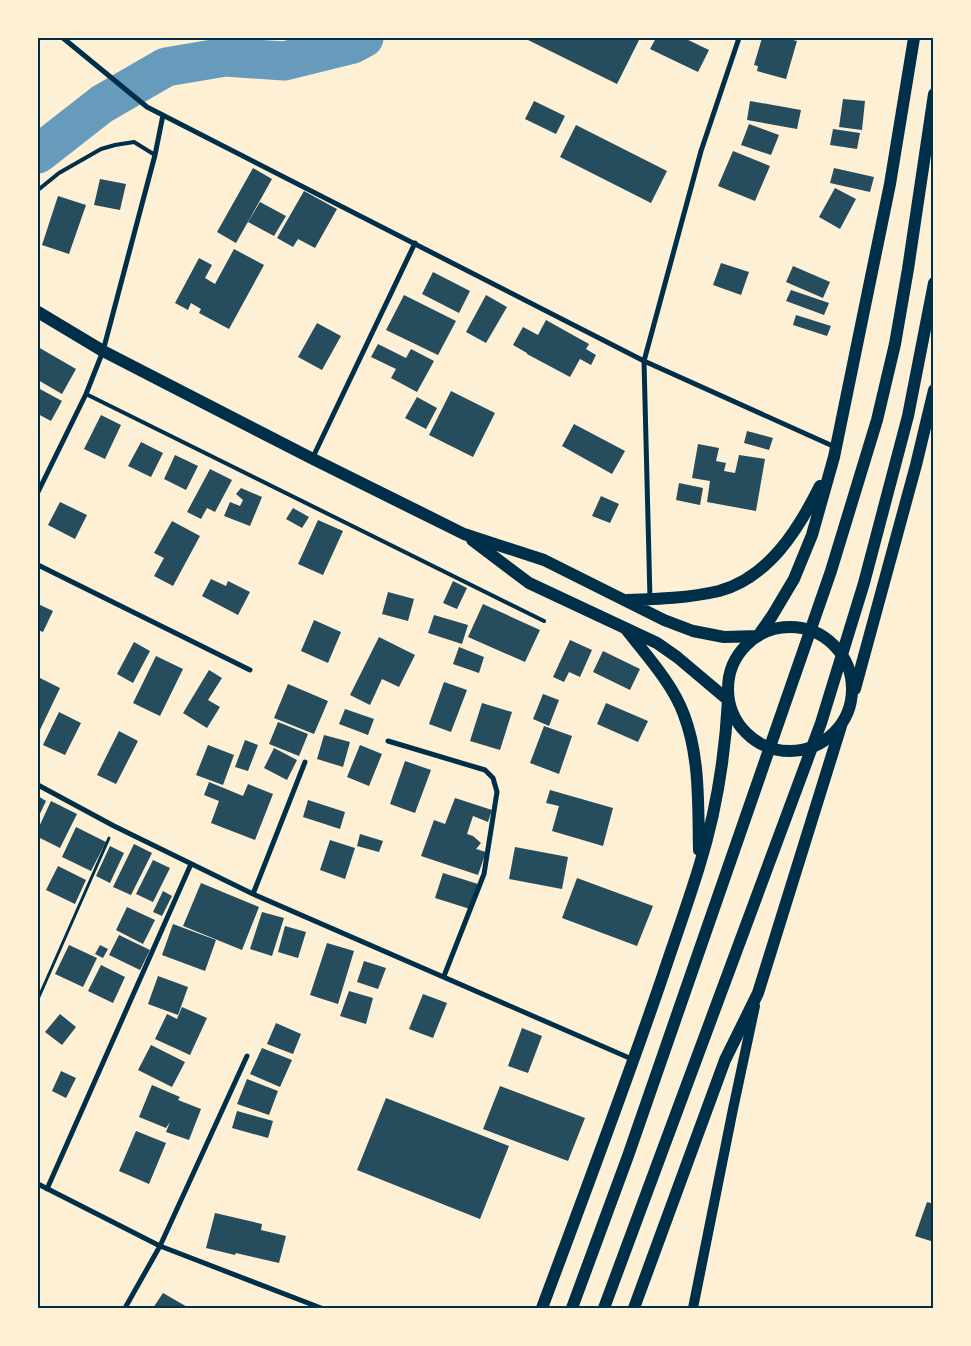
<svg xmlns="http://www.w3.org/2000/svg" width="971" height="1346" font-family="'Titillium Web',sans-serif">
	<style>
		.lines { fill: none; stroke-linecap: round; stroke-linejoin: round }
		.river { stroke: #669bbc; stroke-width: 39 }
		.building { fill: #264d5e }
		.path { stroke: #003049; stroke-width: 3 }
		.service { stroke: #003049; stroke-width: 4 }
		.minor { stroke: #003049; stroke-width: 5 }
		.secondary { stroke: #003049; stroke-width: 10 }
		.primary { stroke: #003049; stroke-width: 12 }
		.neatline { fill: none; stroke: #003049; stroke-width: 2 }
	</style>
	<rect width="100%" height="100%" fill="#fdf0d5"/>
	<g class="lines">
		<path class="river" d="M 38,154 L 102,104 L 166,67 L 225,57 L 284,61 L 353,44 L 364,38"/>
	</g>
	<path class="building" d="M 529,38 L 640,38 L 617,84 L 528,40 Z
		M 656,38 L 684,38 L 709,50 L 698,72 L 650,49 Z
		M 762,38 L 785,38 L 797,41 L 786,79 L 757,71 L 758,66 L 754,65 Z
		M 843,99 L 865,101 L 862,130 L 839,127 Z
		M 534,101 L 565,116 L 556,134 L 525,119 Z
		M 750,101 L 801,110 L 797,129 L 747,120 Z
		M 749,124 L 779,135 L 771,155 L 741,145 Z
		M 576,125 L 667,171 L 651,203 L 560,157 Z
		M 833,129 L 860,133 L 857,149 L 830,145 Z
		M 733,151 L 770,166 L 755,201 L 718,186 Z
		M 253,168 L 272,179 L 236,243 L 217,232 Z
		M 834,168 L 874,177 L 870,192 L 830,183 Z
		M 100,179 L 126,184 L 120,210 L 94,205 Z
		M 835,188 L 856,199 L 840,229 L 819,217 Z
		M 304,191 L 337,209 L 315,248 L 298,239 L 293,247 L 277,238 Z
		M 58,196 L 86,205 L 69,254 L 42,245 Z
		M 260,202 L 286,216 L 274,236 L 248,222 Z
		M 234,249 L 264,265 L 229,329 L 199,313 L 201,309 L 191,303 L 188,310 L 175,303 L 199,258 L 212,265 L 205,278 L 215,284 Z
		M 721,263 L 749,272 L 741,295 L 713,285 Z
		M 793,266 L 830,282 L 823,298 L 786,282 Z
		M 433,272 L 470,291 L 459,313 L 422,294 Z
		M 791,290 L 829,303 L 824,315 L 786,301 Z
		M 404,295 L 456,321 L 438,355 L 386,330 Z
		M 486,295 L 507,307 L 486,343 L 466,332 Z
		M 796,315 L 831,326 L 827,336 L 793,325 Z
		M 546,320 L 589,344 L 586,349 L 596,355 L 591,365 L 580,359 L 570,377 L 527,354 L 527,353 L 513,345 L 523,327 L 538,335 Z
		M 317,323 L 341,336 L 322,370 L 298,357 Z
		M 378,344 L 406,358 L 411,349 L 434,361 L 417,392 L 391,378 L 396,369 L 371,357 Z
		M 38,347 L 76,369 L 62,394 L 38,380 Z
		M 38,388 L 62,401 L 51,421 L 38,414 Z
		M 451,391 L 495,413 L 473,457 L 429,435 Z
		M 417,397 L 437,408 L 426,429 L 405,418 Z
		M 101,415 L 121,425 L 105,459 L 84,449 Z
		M 574,424 L 625,451 L 612,474 L 562,446 Z
		M 747,431 L 773,438 L 769,450 L 744,443 Z
		M 141,442 L 163,453 L 151,477 L 128,466 Z
		M 698,444 L 719,448 L 716,461 L 726,463 L 724,471 L 735,473 L 739,455 L 765,459 L 756,511 L 707,502 L 710,481 L 692,478 Z
		M 175,455 L 198,466 L 186,490 L 164,479 Z
		M 210,469 L 232,480 L 215,512 L 207,508 L 201,519 L 187,512 Z
		M 679,483 L 703,488 L 700,505 L 676,500 Z
		M 241,488 L 262,497 L 250,526 L 224,516 L 230,502 L 240,506 L 243,500 L 236,494 Z
		M 601,496 L 619,504 L 610,523 L 592,516 Z
		M 60,502 L 87,515 L 75,539 L 48,525 Z
		M 293,508 L 309,517 L 302,528 L 286,519 Z
		M 318,520 L 343,531 L 323,575 L 298,564 Z
		M 172,521 L 200,536 L 173,586 L 154,576 L 164,558 L 154,553 Z
		M 211,579 L 226,586 L 228,581 L 250,592 L 238,615 L 202,596 Z
		M 453,581 L 467,588 L 457,609 L 443,603 Z
		M 388,592 L 414,599 L 408,621 L 382,614 Z
		M 38,604 L 53,611 L 43,632 L 38,630 Z
		M 483,604 L 540,630 L 525,662 L 468,637 Z
		M 434,615 L 468,625 L 462,644 L 428,633 Z
		M 314,620 L 341,632 L 328,663 L 301,651 Z
		M 379,637 L 415,655 L 399,687 L 382,679 L 370,705 L 350,695 Z
		M 570,640 L 592,650 L 580,677 L 569,672 L 564,682 L 553,677 Z
		M 134,642 L 150,651 L 133,683 L 117,674 Z
		M 459,647 L 484,657 L 479,673 L 453,664 Z
		M 603,651 L 640,669 L 630,690 L 593,672 Z
		M 156,656 L 183,669 L 160,716 L 133,703 Z
		M 209,670 L 222,678 L 208,700 L 220,707 L 207,728 L 183,713 Z
		M 38,677 L 60,688 L 38,734 Z
		M 444,682 L 467,690 L 451,732 L 429,724 Z
		M 288,684 L 328,701 L 314,734 L 274,718 Z
		M 543,694 L 559,700 L 549,726 L 533,719 Z
		M 482,703 L 512,712 L 500,750 L 470,741 Z
		M 606,703 L 648,721 L 638,742 L 597,724 Z
		M 345,709 L 374,719 L 368,735 L 339,724 Z
		M 59,712 L 81,723 L 65,755 L 43,745 Z
		M 278,722 L 308,734 L 299,756 L 269,744 Z
		M 544,726 L 572,736 L 559,774 L 530,763 Z
		M 119,731 L 138,741 L 116,784 L 97,775 Z
		M 324,735 L 350,742 L 343,767 L 317,759 Z
		M 245,740 L 258,745 L 248,771 L 235,767 Z
		M 208,745 L 234,755 L 223,785 L 196,775 Z
		M 360,745 L 382,754 L 369,786 L 347,777 Z
		M 274,748 L 297,760 L 287,780 L 264,768 Z
		M 405,761 L 431,770 L 415,813 L 390,804 Z
		M 209,782 L 243,796 L 248,784 L 273,794 L 255,840 L 211,823 L 219,801 L 204,795 Z
		M 550,790 L 613,808 L 603,846 L 552,831 L 559,806 L 546,803 Z
		M 38,796 L 46,801 L 38,818 Z
		M 455,798 L 492,810 L 488,822 L 473,816 L 467,834 L 473,836 L 481,843 L 476,849 L 486,852 L 478,875 L 421,856 L 434,820 L 445,824 Z
		M 308,800 L 345,812 L 340,829 L 303,817 Z
		M 51,801 L 77,814 L 60,848 L 38,837 L 38,829 Z
		M 76,827 L 106,842 L 91,871 L 62,857 Z
		M 360,834 L 383,841 L 379,852 L 357,846 Z
		M 330,840 L 355,848 L 345,879 L 320,870 Z
		M 134,844 L 152,853 L 131,895 L 113,887 Z
		M 110,846 L 124,853 L 110,883 L 96,876 Z
		M 515,847 L 568,857 L 562,889 L 509,879 Z
		M 153,860 L 170,868 L 153,902 L 136,894 Z
		M 58,866 L 86,880 L 75,904 L 46,890 Z
		M 443,873 L 478,884 L 470,909 L 435,898 Z
		M 577,878 L 653,906 L 637,946 L 562,918 Z
		M 201,883 L 259,907 L 242,950 L 183,926 Z
		M 163,891 L 172,896 L 162,916 L 153,912 Z
		M 127,907 L 155,920 L 143,944 L 116,930 Z
		M 262,912 L 284,918 L 272,956 L 250,949 Z
		M 173,924 L 216,940 L 205,971 L 162,955 Z
		M 285,926 L 306,932 L 298,958 L 278,952 Z
		M 119,935 L 150,950 L 140,970 L 109,955 Z
		M 327,943 L 354,951 L 338,1004 L 310,995 Z
		M 69,945 L 97,958 L 83,987 L 55,974 Z
		M 100,945 L 108,949 L 103,958 L 95,954 Z
		M 364,961 L 386,968 L 378,989 L 357,982 Z
		M 101,965 L 125,977 L 113,1003 L 88,991 Z
		M 158,976 L 188,987 L 178,1015 L 148,1004 Z
		M 349,991 L 373,998 L 366,1024 L 340,1016 Z
		M 423,994 L 447,1003 L 433,1038 L 409,1029 Z
		M 182,1007 L 207,1018 L 190,1055 L 155,1039 L 167,1014 L 177,1019 Z
		M 60,1014 L 76,1027 L 62,1045 L 45,1032 Z
		M 276,1023 L 301,1034 L 293,1054 L 267,1044 Z
		M 522,1028 L 542,1036 L 528,1073 L 508,1066 Z
		M 151,1045 L 185,1062 L 172,1087 L 138,1070 Z
		M 262,1048 L 292,1060 L 280,1087 L 250,1074 Z
		M 61,1071 L 76,1078 L 66,1098 L 52,1091 Z
		M 247,1079 L 278,1091 L 269,1115 L 237,1104 Z
		M 152,1085 L 180,1097 L 178,1100 L 201,1109 L 189,1140 L 166,1132 L 170,1122 L 166,1128 L 139,1117 Z
		M 500,1086 L 585,1118 L 568,1161 L 483,1129 Z
		M 386,1098 L 509,1146 L 480,1219 L 357,1170 Z
		M 237,1111 L 273,1121 L 268,1138 L 232,1128 Z
		M 136,1131 L 166,1143 L 149,1184 L 119,1171 Z
		M 927,1202 L 934,1204 L 934,1242 L 915,1236 Z
		M 215,1213 L 262,1224 L 261,1230 L 286,1236 L 279,1263 L 236,1253 L 235,1255 L 206,1248 Z
		M 163,1293 L 189,1308 L 153,1308 Z"/>
	<g class="lines">
		<path class="path" d="M 38,999 L 109,838"/>
		<path class="service" d="M 38,190 L 59,173 L 101,149 L 115,145 L 134,142 L 155,155
			M 86,394 L 544,621"/>
		<path class="minor" d="M 63,38 L 147,107 L 644,361 L 835,447
			M 313,457 L 415,243
			M 38,492 L 86,394 L 103,351 L 155,155 L 163,115
			M 38,565 L 250,670
			M 650,599 L 644,361 L 701,151 L 739,38
			M 388,741 L 485,770 L 493,778 L 497,792 L 484,874 L 444,976
			M 38,785 L 114,826 L 253,894 L 634,1060
			M 253,894 L 305,762
			M 38,1184 L 160,1246 L 321,1308
			M 47,1189 L 191,864
			M 125,1308 L 160,1246 L 247,1056"/>
		<path class="secondary" d="M 693,1308 L 733,1109 L 755,1006"/>
		<path class="primary" d="M 38,312 L 103,351 L 313,459 L 464,534 L 544,560 L 664,620 L 693,631 L 724,637 L 758,636
			M 472,540 L 529,583 L 657,643 L 677,657 L 728,700
			M 627,600 C 658,599 689,598 719,591 C 769,577 798,530 820,486
			M728 689a62 62 0 1 1 124 0a62 62 0 1 1-124 0Z
			M 626,629 C 646,655 673,684 684,715 C 700,757 698,805 699,850
			M 758,636 L 772,616 L 794,579 L 812,535 L 834,457 L 890,184 L 914,38
			M 855,689 L 916,465 L 934,390
			M 542,1308 C 583,1198 625,1087 663,975 C 675,939 688,903 699,867 C 716,813 725,757 728,700
			M 572,1308 L 628,1156 L 831,571 L 877,420 L 895,344 L 908,269 L 934,94
			M 604,1308 L 821,723 L 864,583 L 908,416 L 934,283
			M 634,1308 L 725,1060 L 758,993 L 841,726"/>
	</g>
	<rect width="971" height="1346" fill="none" stroke="#fdf0d5" stroke-width="78"/>
	<rect x="39" y="39" width="893" height="1268" class="neatline"/>
</svg>
